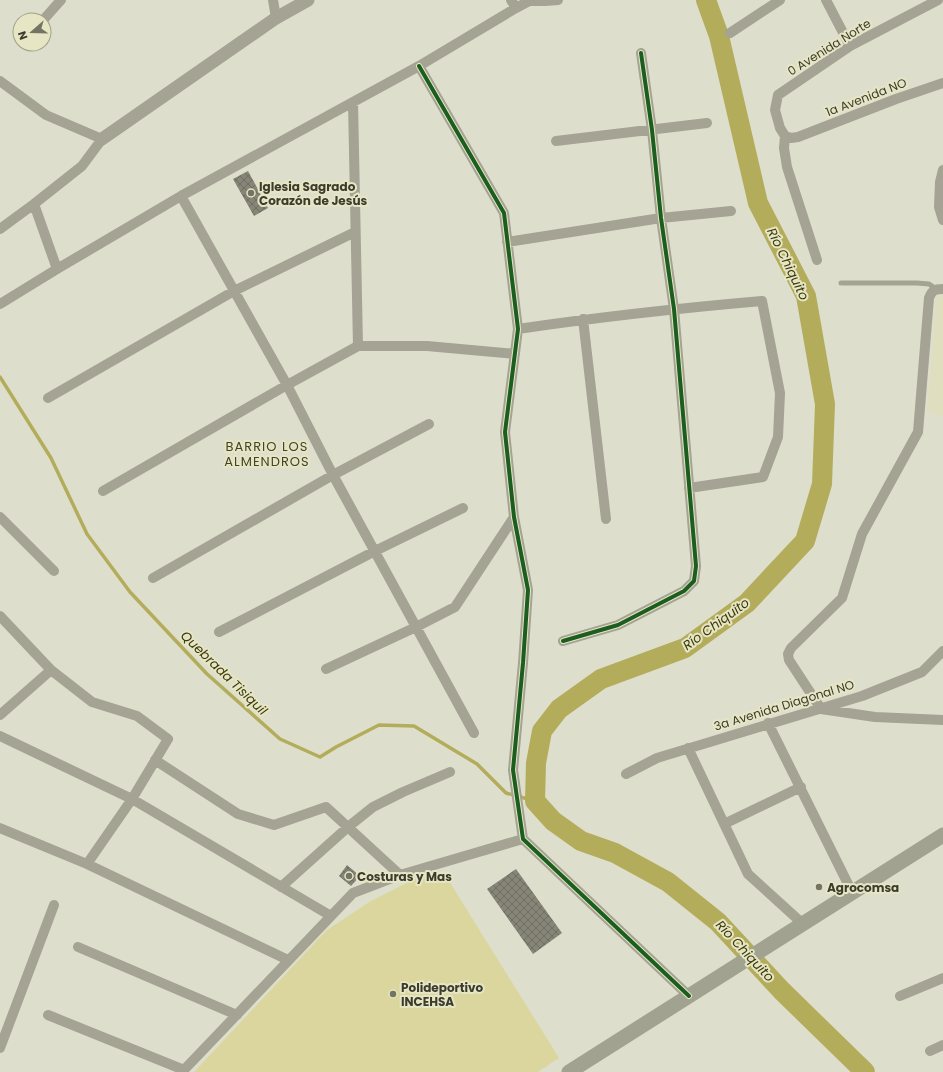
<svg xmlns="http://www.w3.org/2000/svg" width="943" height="1072" font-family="Poppins,sans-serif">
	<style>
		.built { fill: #dfdfc0 }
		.grass { fill: #dad69d }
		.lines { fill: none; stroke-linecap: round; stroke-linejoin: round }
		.stream { stroke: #b3ad5b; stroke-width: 3.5 }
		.river { stroke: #b3ad5b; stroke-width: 20 }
		.building { fill: url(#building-cross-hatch) }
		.service { stroke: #a4a394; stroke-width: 5 }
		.minor { stroke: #a4a394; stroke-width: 10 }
		.tertiary { stroke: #a4a394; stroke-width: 13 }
		.secondary { stroke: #a2a290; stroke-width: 15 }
		.cycleway-casing { stroke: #e6e5c4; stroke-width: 6 }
		.cycleway { stroke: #1b5e20; stroke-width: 4 }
		.poi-dot { fill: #747465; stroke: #e6e5c4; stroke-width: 1.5 }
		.labels { text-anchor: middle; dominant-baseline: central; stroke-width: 4; stroke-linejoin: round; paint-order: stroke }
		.street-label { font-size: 12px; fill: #3b3b2e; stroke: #e6e5c4 }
		.poi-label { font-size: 12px; font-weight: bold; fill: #3b3b2e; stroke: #e6e5c4; text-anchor: start }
		.water-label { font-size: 13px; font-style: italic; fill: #3c390c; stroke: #e6e5c4 }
		.neighbourhood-label { font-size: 13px; letter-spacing: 1px; fill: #454428; stroke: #e6e5c4 }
	</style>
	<defs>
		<pattern id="building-cross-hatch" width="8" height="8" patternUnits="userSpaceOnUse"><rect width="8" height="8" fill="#868578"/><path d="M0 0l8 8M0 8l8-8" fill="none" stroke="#6f6e63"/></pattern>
	</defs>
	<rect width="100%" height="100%" fill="#dedecc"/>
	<path class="built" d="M 943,295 L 943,416 L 927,412 L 937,297 Z"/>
	<path class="grass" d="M 444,873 L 559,1058 L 538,1072 L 194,1072 L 327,930 L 371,901 L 413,880 Z"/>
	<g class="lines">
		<path class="stream" d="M 0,377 L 51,458 L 87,534 L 130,592 L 207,674 L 280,739 L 320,757 L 336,747 L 379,725 L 414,726 L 477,764 L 506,793 L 535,801"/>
		<path class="river" d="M 706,0 L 719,36 L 758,203 L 806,296 L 825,404 L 822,484 L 805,541 L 747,603 L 685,648 L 601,679 L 559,709 L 542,731 L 536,763 L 535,801 L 553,821 L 581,841 L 615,853 L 668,882 L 718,922 L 782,991 L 865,1072"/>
	</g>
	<path class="building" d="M 248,171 L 268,208 L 254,216 L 233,179 Z
		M 347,865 L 360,876 L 351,886 L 339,876 Z
		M 516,869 L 562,933 L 533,954 L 487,889 Z"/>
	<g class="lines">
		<path class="service" d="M 841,283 L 917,283 L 929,284 L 936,289"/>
		<path class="minor" d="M 273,0 L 276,18
			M 826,0 L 850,46
			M 938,0 L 850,46 L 778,95 L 775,110 L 780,128 L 785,136 L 791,138 L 798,137 L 896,99 L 943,83
			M 516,8 L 529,1 L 545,1 L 558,0
			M 45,18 L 61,0
			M 730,33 L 780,0
			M 419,66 L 504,213 L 518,329 L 505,432 L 514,517 L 528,590 L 523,663 L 513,770 L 523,839 L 689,996
			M 0,81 L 46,115 L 102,139 L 82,166 L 34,204 L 0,229
			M 785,136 L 784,148 L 787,167 L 817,260
			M 556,141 L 707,123
			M 943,170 L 940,182 L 939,207 L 943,220
			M 181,196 L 287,385 L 333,475 L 474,733
			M 34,204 L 57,269
			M 507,242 L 661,218 L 731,211
			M 943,289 C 935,289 932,290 929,298 L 918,432 L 862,534 L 842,598 L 791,648 L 788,654 L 789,660 L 821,709 L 875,717 L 943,720
			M 0,304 L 57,269 L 181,196 L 419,66 L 516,8 L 511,0
			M 583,319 L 606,519
			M 518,329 C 599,317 681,308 762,301 L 780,393 L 778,437 L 763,477 L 689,488
			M 358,346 L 427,346 L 515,354
			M 48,398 L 234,291 L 355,232
			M 103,491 L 287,385 L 358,346 L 353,102
			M 0,517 L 54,571
			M 153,578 L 333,475 L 429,424
			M 0,616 L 51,670 L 92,702 L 137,716 L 168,739 L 132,799 L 87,864
			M 219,632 L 375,551 L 463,508
			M 563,641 L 618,625 L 684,591 L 694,581 L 696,566 L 674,309 L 661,218 L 652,130 L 641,53
			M 326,669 L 416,627 L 455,607 L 514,517
			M 0,715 L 51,670
			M 768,723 L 852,892
			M 0,736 L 132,799 L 331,916
			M 688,748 L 748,874 L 803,924
			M 155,760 L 238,814 L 274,825 L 326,807 L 400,875
			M 626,774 L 657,758 L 862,696 L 922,672 L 943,651
			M 724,824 L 801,787
			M 0,828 L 87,864 L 288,960
			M 281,887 L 348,827 L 373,807 L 403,792 L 450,772
			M 78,947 L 237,1015
			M 900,996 L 943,978
			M 48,1015 L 184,1070
			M 0,1048 L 54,905
			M 930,1051 L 943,1045
			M 182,1072 L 353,893 L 400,875 L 523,839"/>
		<path class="tertiary" d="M 102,139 L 276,18 L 308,0"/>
		<path class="secondary" d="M 569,1072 L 943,835"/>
		<defs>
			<path id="cycleway" d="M 419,66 L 504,213 L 518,329 L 505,432 L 514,517 L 528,590 L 523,663 L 513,770 L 523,839 L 689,996
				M 563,641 L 618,625 L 684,591 L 694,581 L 696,566 L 674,309 L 661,218 L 652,130 L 641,53"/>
		</defs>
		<use href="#cycleway" class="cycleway-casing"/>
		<use href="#cycleway" class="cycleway"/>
	</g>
	<g class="poi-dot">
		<circle cx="251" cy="193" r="4"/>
		<circle cx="349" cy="876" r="4"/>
		<circle cx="819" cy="887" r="4"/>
		<circle cx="393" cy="994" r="4"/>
	</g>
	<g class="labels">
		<g class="street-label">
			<text transform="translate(829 47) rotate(-32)">0 Avenida Norte</text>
			<text transform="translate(866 97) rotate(-21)">1a Avenida NO</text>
			<text transform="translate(784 705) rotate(-17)">3a Avenida Diagonal NO</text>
		</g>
		<g class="poi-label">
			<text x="259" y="186">Iglesia Sagrado<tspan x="259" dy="14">Corazón de Jesús</tspan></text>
			<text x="357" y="876">Costuras y Mas</text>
			<text x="827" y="887">Agrocomsa</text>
			<text x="401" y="987">Polideportivo<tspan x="401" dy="14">INCEHSA</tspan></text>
		</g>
		<g class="water-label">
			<text transform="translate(788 264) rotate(64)">Río Chiquito</text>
			<text transform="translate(716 624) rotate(-36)">Río Chiquito</text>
			<text transform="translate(224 673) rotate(44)">Quebrada Tisiquil</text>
			<text transform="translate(745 951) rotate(47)">Río Chiquito</text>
		</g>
		<g class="neighbourhood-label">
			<text x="267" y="446">BARRIO LOS<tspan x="267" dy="15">ALMENDROS</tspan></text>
		</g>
	</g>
	<g transform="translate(32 32) rotate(250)"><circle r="19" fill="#e6e5c4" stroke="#a2a188"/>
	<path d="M0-3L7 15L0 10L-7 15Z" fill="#747465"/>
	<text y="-6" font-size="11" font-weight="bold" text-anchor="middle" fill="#3b3b2e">N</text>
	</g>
</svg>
